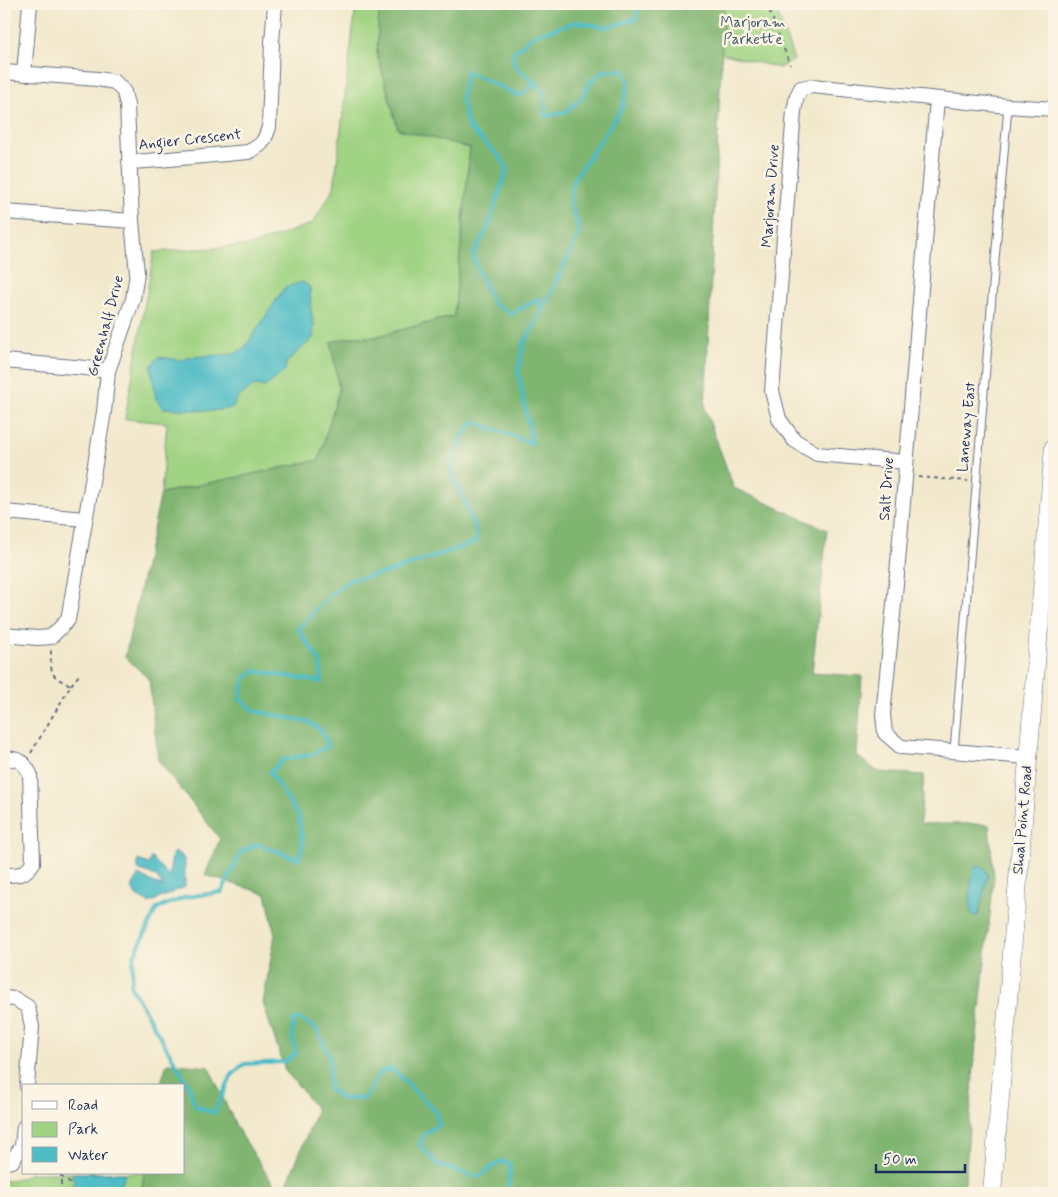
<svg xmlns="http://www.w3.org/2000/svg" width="1058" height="1197" font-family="Mynerve,sans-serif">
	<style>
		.green { fill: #a0d383; stroke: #5e8170 }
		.forest { fill: #80b571; stroke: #4e7268 }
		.water { fill: #4dbcc5; stroke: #347692 }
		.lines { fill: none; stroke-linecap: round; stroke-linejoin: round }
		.stream { stroke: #4dbcc5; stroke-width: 4 }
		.service-casing { stroke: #667084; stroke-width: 9 }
		.minor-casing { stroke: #667084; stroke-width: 16 }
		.tertiary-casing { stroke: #667084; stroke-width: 19 }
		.path { stroke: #667084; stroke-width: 2; stroke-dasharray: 4 4; stroke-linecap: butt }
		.service { stroke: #fff; stroke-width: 7 }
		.minor { stroke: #fff; stroke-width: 14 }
		.tertiary { stroke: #fff; stroke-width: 18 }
		.labels { text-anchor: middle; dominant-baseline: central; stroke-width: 5; stroke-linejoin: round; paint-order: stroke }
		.park-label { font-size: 15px; fill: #3c5867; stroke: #fcf5e5 }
		.street-label { font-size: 15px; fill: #1b2f5e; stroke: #fcf5e5 }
	</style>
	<rect width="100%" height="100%" fill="#fcf5e5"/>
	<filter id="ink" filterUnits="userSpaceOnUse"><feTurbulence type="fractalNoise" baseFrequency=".02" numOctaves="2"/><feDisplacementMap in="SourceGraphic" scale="10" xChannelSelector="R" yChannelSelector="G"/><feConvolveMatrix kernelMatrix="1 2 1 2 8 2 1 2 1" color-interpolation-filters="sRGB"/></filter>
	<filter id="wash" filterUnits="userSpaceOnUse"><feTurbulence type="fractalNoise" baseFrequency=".0096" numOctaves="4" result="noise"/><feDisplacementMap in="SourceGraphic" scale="20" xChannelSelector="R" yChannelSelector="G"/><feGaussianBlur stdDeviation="1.12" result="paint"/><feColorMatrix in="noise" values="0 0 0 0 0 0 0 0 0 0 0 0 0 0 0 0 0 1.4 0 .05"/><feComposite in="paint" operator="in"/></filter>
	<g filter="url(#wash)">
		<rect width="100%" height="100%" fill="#f2e8cc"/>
		<path class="green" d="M 356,4 L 379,4 L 377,54 L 398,129 L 470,148 L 454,316 L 374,337 L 353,337 L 331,342 L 339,389 L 319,460 L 161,493 L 167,423 L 125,419 L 154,252 L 253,245 L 313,223 L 334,188 Z
			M 724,4 L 777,4 L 777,12 L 794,60 L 779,68 L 721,53 Z
			M 31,1173 L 144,1173 L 143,1186 L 141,1193 L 4,1193 L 4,1181 L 21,1178 Z"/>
		<path class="forest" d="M 379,4 L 724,4 L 705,409 L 734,488 L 827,530 L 812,673 L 862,676 L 857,756 L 878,772 L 924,775 L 920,824 L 982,824 L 989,825 L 994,877 L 975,1054 L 964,1193 L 280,1193 L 285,1189 L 317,1110 L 296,1083 L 285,1071 L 263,1003 L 275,935 L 266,894 L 205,875 L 220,839 L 158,760 L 149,679 L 125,657 L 161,493 L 319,460 L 339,389 L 331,342 L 353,337 L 374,337 L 454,316 L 470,148 L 398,129 L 377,54 Z
			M 167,1063 L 209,1067 L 237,1128 L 279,1193 L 141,1193 L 144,1173 L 184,1173 L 184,1086 L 160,1086 Z"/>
		<path class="water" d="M 303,282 L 310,287 L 311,310 L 314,325 L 313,338 L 286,363 L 285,371 L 265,387 L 256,385 L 237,398 L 233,408 L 212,411 L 163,408 L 156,399 L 151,367 L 158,357 L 181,360 L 192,357 L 234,354 L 245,347 L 285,287 Z
			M 176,852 L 183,857 L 185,864 L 185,887 L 149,903 L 136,896 L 132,888 L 138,875 L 163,887 C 158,876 150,872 138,870 L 138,860 L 149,864 L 151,857 L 169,876 L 172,854 Z
			M 976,866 L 984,867 L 988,875 L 978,916 L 973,915 L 971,912 C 971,896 968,880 976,866 Z
			M 73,1173 L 125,1173 L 125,1174 L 119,1193 L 68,1193 L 68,1190 L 75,1181 L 72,1177 Z"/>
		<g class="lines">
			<path class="stream" d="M 536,83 L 519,96 L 467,71 L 461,97 L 468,127 L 501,158 L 507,169 L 487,230 L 473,255 L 479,273 L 493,303 L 511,314 L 540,298 L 541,312
				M 507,1193 L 509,1185 L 510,1164 L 501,1161 L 478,1177 L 438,1165 L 419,1144 L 425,1133 L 439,1125 L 436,1112 L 393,1069 L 380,1072 L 365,1098 L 343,1099 L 329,1089 L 330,1057 L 317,1030 L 301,1019 L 294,1020 L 292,1033 L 296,1054 L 284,1062 L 244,1064 L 232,1075 L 214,1113 L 195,1106 L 189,1086 L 131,987 L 134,956 L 157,908 L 186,897 L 222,892 L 241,852 L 257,844 L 298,859 L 303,846 L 299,817 L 270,772 L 284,759 L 311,755 L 328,746 L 322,731 L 309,722 L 255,711 L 239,698 L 245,678 L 255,671 L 322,682 L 320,661 L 298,629 L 331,594 L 350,580 L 389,572 L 476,542 L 476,531 L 461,492 L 453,480 L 451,465 L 462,437 L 474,422 L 532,443 L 518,371 L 524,343 L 541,314 L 580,232 L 570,202 L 573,181 L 622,108 L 629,81 L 623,70 L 604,71 L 591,81 L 582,98 L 566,112 L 546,116 L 545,94 L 536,83 L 513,64 L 513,53 L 534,35 L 576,22 L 606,27 L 636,19 L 638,4"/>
		</g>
	</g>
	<g filter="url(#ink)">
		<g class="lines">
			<defs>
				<path id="service" d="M 954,750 L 1008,106"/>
				<path id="minor" d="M 4,72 L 98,79 L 115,82 L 124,92 L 127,105 L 132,221 L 137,273 L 133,299 L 108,371 L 104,412 L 68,620 L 51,637 L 37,638 L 4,635
					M 24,74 L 30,4
					M 937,99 L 897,574 L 883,715 L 885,733 L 901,747 L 1028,757
					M 129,162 L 147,161 L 248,152 C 262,145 264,143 269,127 L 272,42 L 275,4
					M 4,212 L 132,221
					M 4,361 L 86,368 L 108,371
					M 906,462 L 817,454 L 794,440 L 779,419 L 772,391 L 794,111 L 797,96 L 801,88 L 812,86 L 1008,106 L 1054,109
					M 4,512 L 85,519
					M 4,758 C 19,759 23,760 30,774 L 33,863 C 24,876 19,875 4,875
					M 4,998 L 15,999 L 28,1007 L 32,1027 L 27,1086
					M 4,1162 L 12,1161 L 22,1146 L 24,1127"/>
				<path id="tertiary" d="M 992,1193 L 1054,447"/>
			</defs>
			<use href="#service" class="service-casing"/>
			<use href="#minor" class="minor-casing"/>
			<use href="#tertiary" class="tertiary-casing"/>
			<path class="path" d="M 767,4 L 790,65
				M 918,477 L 968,481
				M 71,685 L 80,674
				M 31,753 L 71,685 C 48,676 51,672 51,649
				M 61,1176 L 72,1185
				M 61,1193 L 61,1173"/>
			<use href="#service" class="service"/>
			<use href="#minor" class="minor"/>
			<use href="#tertiary" class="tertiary"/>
		</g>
	</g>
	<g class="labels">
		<g class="park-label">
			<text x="753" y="23">Marjoram<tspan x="753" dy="17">Parkette</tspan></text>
		</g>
		<g class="street-label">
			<text transform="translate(190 140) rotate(-6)">Angier Crescent</text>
			<text transform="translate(771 196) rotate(-86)">Marjoram Drive</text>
			<text transform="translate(106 326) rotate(-75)">Greenhalf Drive</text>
			<text transform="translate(967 427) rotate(-85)">Laneway East</text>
			<text transform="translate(887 489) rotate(-86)">Salt Drive</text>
			<text transform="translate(1023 820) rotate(-85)">Shoal Point Road</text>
		</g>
	</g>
	<rect width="1058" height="1197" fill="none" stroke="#fcf5e5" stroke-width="20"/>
	<rect x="22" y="1084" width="162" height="90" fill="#fcf5e5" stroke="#a2a6af"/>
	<rect x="32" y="1101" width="25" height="8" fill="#ffffff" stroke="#a2a6af"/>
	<text x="68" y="1110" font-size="15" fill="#1b2f5e">Road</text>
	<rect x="32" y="1122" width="25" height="15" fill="#a0d383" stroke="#a2a6af"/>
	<text x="68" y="1134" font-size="15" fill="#1b2f5e">Park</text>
	<rect x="32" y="1147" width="25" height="15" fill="#4dbcc5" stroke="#a2a6af"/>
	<text x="68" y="1160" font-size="15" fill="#1b2f5e">Water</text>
	<path d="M876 1164v8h89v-8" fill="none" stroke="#1b2f5e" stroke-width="2.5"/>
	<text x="883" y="1164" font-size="15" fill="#1b2f5e" stroke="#fcf5e5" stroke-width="4" paint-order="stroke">50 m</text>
</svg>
